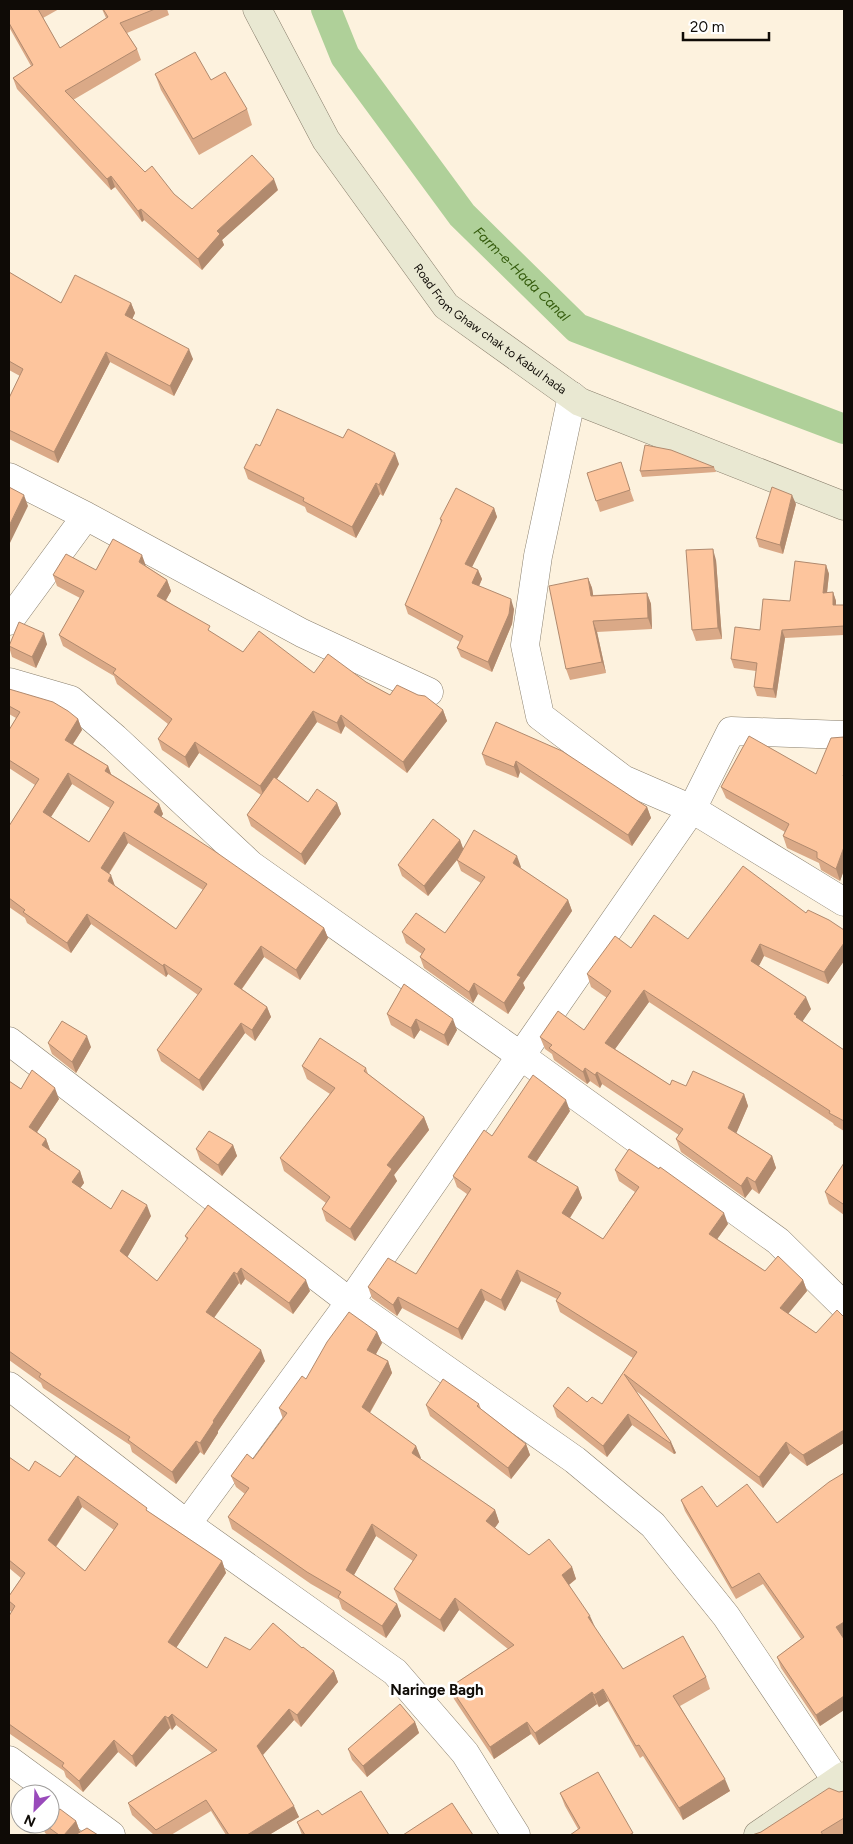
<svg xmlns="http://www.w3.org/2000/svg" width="853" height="1844" font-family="Figtree,sans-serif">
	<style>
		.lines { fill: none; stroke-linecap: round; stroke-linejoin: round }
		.canal { stroke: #afd099; stroke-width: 30 }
		.street-casing { stroke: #897f6d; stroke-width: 29 }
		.secondary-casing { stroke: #897f6d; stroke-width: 29 }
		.street { stroke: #fff; stroke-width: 28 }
		.secondary { stroke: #e9e8d2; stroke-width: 28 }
		.wall { fill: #daa987; fill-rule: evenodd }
		.shaded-wall { fill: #b18a6e }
		.building { fill: #fdc59d; stroke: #b18a6e; fill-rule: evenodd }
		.labels { text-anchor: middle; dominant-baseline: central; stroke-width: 5; stroke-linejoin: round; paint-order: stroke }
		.street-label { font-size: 12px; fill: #0f0b06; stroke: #fff }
		.water-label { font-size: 14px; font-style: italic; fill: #355c0d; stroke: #fff }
		.quarter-label { font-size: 15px; font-weight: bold; fill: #0f0b06; stroke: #fff }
	</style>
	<rect width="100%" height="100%" fill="#fdf2de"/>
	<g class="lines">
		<path class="canal" id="s1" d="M 326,9 L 345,56 L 462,215 L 577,328 L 844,429"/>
		<defs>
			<path id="street" d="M 572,396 L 538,556 L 525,645 L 540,716 L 623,779 L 692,809 L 844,902
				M 9,477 L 86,516
				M 9,621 L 86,516 L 302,633 L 429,692
				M 9,682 L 71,700 L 115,738 L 251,865 L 521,1056 L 778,1241 L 844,1306
				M 9,1041 L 350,1302 L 575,1460 L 653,1525 L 726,1616 L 844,1792
				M 9,1386 L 187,1524 L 395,1672 L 465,1753 L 516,1835
				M 187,1524 L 350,1302 L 692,809 L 731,731 L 844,735
				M 9,1760 L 111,1835"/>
			<g id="secondary">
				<path id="s2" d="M 257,9 L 326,140 L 446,306 L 580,402 L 844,506"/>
				<path d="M 758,1835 L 844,1776"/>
			</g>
		</defs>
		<use href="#street" class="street-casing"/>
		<use href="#secondary" class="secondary-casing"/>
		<use href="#street" class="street"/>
		<use href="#secondary" class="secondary"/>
	</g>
	<path class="wall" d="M 9,9 L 59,9 L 43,18 L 60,48 L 106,18 L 102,9 L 167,9 L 169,15 L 127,33 L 137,49 L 141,60 L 73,100 L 145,172 L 174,194 L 192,209 L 278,190 L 222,240 L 224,245 L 202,270 L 144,220 L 142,222 L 115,187 L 111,190 L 17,89 L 13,78 L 31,66 L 9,27 Z
		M 155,74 L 211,80 L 247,109 L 252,125 L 199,155 L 161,90 Z
		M 9,272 L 61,303 L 131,303 L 135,313 L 132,319 L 193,359 L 174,396 L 110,362 L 58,463 L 9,439 L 9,398 L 20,376 L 9,370 Z
		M 260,446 L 399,464 L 383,496 L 380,494 L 356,538 L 307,512 L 305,507 L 248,479 L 244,468 Z
		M 714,467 L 716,472 L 642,477 L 640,471 Z
		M 587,473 L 624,473 L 634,501 L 600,512 Z
		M 796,504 L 783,554 L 759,547 L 756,538 Z
		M 494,508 L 497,517 L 472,567 L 478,570 L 482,579 L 479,586 L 514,609 L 512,624 L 492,672 L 461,657 L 457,648 L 460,642 L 408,614 L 405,605 L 441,523 L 440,519 Z
		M 716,560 L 722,639 L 696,641 L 692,630 Z
		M 826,565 L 829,574 L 827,593 L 833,592 L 836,601 L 836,605 L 844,605 L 844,635 L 785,638 L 776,698 L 757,696 L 754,687 L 756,671 L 734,668 L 731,659 Z
		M 146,566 L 167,580 L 171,591 L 166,600 L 212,633 L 243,652 L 314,673 L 366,682 L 390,695 L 443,710 L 447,721 L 407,773 L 345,726 L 341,734 L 317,722 L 277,779 L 308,802 L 337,803 L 341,814 L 305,865 L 251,826 L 247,815 L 261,795 L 199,753 L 189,768 L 162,750 L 158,739 L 168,724 L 117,684 L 114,676 L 63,646 L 59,635 L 80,598 L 57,586 L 53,575 L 96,570 Z
		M 588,578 L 592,588 L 593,595 L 647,593 L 651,604 L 652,629 L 597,632 L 606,673 L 570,680 L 566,669 Z
		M 9,644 L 47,644 L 36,668 L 12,657 L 9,647 Z
		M 9,689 L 78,719 L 82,730 L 73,744 L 108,766 L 111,774 L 159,804 L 163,814 L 161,817 L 324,928 L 328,938 L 300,980 L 264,957 L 242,989 L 267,1007 L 271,1017 L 255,1041 L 245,1033 L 203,1091 L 161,1061 L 157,1050 L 198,995 L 168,974 L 166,977 L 91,924 L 71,953 L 27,923 L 25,918 L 9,907 L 9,826 L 35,785 L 9,768 L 9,730 L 16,718 L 9,714 ZM 72,784 L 110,808 L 89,842 L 51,817 ZM 128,843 L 203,890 L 176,929 L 115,886 L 109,874 Z
		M 496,722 L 647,807 L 651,818 L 632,846 L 520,772 L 518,778 L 486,765 L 482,754 Z
		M 844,737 L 844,870 L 840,881 L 821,870 L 819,863 L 787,848 L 783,836 L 785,832 L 726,798 L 721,787 L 816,774 Z
		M 460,840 L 463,849 L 521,867 L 520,868 L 568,900 L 572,911 L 523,983 L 525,988 L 508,1014 L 478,994 L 473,1003 L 424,968 L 420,957 L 422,954 L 406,943 L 402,932 L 445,933 L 481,883 L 461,871 L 457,860 L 428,896 L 402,876 L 398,865 Z
		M 806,913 L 844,930 L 844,961 L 828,984 L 764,956 L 759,966 L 811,1009 L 802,1021 L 844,1050 L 844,1131 L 834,1125 L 833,1123 L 649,1002 L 615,1049 L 670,1085 L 686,1086 L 744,1094 L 748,1106 L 736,1133 L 772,1156 L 776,1168 L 759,1194 L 752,1189 L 745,1198 L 681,1152 L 676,1139 L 679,1135 L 602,1084 L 600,1088 L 590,1081 L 587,1084 L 554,1060 L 552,1054 L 545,1049 L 540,1037 L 584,1030 L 607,998 L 591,987 L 587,974 L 631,948 L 688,939 Z
		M 404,984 L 457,1030 L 448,1046 L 420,1030 L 414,1039 L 391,1025 L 387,1014 Z
		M 48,1043 L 91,1047 L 76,1073 L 52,1054 Z
		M 302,1066 L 366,1068 L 368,1074 L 424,1117 L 429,1130 L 394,1175 L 397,1181 L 355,1241 L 326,1221 L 322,1209 L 326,1203 L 284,1171 L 280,1158 L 330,1094 L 307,1079 Z
		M 9,1081 L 21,1089 L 59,1099 L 37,1132 L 46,1139 L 50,1150 L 50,1151 L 80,1171 L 84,1183 L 80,1188 L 111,1209 L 151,1216 L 127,1257 L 157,1281 L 187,1240 L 185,1236 L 310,1291 L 293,1314 L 245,1279 L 241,1285 L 239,1283 L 214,1318 L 265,1361 L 218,1431 L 218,1433 L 204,1455 L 200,1452 L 176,1484 L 132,1452 L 130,1445 L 43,1388 L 41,1383 L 9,1360 Z
		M 570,1111 L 536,1162 L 578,1187 L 582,1198 L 570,1218 L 603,1239 L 635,1192 L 619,1181 L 615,1170 L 728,1224 L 717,1239 L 765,1271 L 803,1280 L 807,1291 L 788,1313 L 816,1333 L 844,1317 L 844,1443 L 807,1466 L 790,1453 L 763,1488 L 636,1391 L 671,1442 L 676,1453 L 674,1454 L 632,1425 L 607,1457 L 557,1417 L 553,1406 L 587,1402 L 602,1404 L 633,1358 L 560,1312 L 556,1301 L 557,1299 L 521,1281 L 505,1311 L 485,1300 L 462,1340 L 402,1308 L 397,1316 L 372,1298 L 368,1287 L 416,1274 L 467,1194 L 457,1187 L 453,1176 L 492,1136 Z
		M 233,1145 L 237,1156 L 222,1176 L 200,1160 L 196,1149 Z
		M 844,1163 L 844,1215 L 829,1204 L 825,1192 Z
		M 377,1332 L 382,1343 L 376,1354 L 388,1361 L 392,1373 L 370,1413 L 416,1446 L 420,1459 L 495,1510 L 499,1522 L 495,1528 L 529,1555 L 572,1567 L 576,1579 L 569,1585 L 595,1628 L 623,1669 L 706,1677 L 710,1689 L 680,1706 L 730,1791 L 683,1820 L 643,1756 L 640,1758 L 608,1701 L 599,1707 L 597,1704 L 539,1745 L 531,1734 L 494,1759 L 454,1699 L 450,1687 L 508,1649 L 459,1610 L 444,1632 L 399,1601 L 394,1589 L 413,1561 L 376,1536 L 354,1575 L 397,1604 L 401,1616 L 386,1638 L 342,1609 L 339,1600 L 311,1584 L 232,1529 L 228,1517 L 245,1494 L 236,1487 L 231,1476 L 253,1459 L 283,1419 L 279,1408 L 306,1379 Z
		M 479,1404 L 481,1409 L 526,1444 L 530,1455 L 511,1479 L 430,1416 L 426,1405 Z
		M 9,1457 L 29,1471 L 60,1477 L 149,1512 L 222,1561 L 226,1573 L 176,1648 L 207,1668 L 250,1650 L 302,1648 L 334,1671 L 338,1682 L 301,1727 L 294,1720 L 263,1755 L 299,1817 L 269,1835 L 226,1835 L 211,1811 L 171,1835 L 154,1835 L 132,1815 L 128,1803 L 212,1753 L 176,1725 L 172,1730 L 170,1728 L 136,1767 L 118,1752 L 83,1792 L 66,1777 L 64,1771 L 10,1734 L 9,1729 L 9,1616 L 12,1612 L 10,1611 L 9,1607 L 9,1596 L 21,1578 L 9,1568 ZM 82,1507 L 114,1530 L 85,1571 L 56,1547 Z
		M 844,1473 L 844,1636 L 843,1637 L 844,1639 L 844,1710 L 820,1726 L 781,1668 L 777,1657 L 801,1639 L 763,1584 L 736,1599 L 685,1511 L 681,1500 L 717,1507 L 777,1523 Z
		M 415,1722 L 419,1733 L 367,1777 L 352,1760 L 348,1749 Z
		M 844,1791 L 844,1835 L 752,1835 L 761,1832 L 839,1792 Z
		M 560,1793 L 634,1835 L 578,1829 L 565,1806 Z
		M 322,1815 L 389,1835 L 302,1835 L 297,1822 Z
		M 76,1821 L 80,1832 L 98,1835 L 48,1835 L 45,1833 L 42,1824 L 50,1824 Z"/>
	<path class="shaded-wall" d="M 111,176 L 115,187 L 111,190 L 107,179 Z
		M 274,179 L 278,190 L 222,240 L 224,245 L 202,270 L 198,259 L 217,231 Z
		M 141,209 L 144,220 L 142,222 L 138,211 Z
		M 131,303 L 135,313 L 129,326 L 125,315 Z
		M 189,349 L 193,359 L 174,396 L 170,386 Z
		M 106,352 L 110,362 L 58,463 L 54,452 Z
		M 395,453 L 399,464 L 383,496 L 379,485 Z
		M 376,483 L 380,494 L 356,538 L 352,527 Z
		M 24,495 L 28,506 L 9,545 L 9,526 Z
		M 792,495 L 796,504 L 783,554 L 780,545 Z
		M 494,508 L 497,517 L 469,573 L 465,564 Z
		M 713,549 L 716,560 L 722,639 L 718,628 Z
		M 142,555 L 146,566 L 139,562 Z
		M 826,565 L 829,574 L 826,601 L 823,593 Z
		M 478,570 L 482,579 L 476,593 L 472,583 Z
		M 588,578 L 592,588 L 595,606 L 591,596 Z
		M 167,580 L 171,591 L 162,607 L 157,596 Z
		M 833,592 L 836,601 L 836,613 L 833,605 Z
		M 647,593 L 651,604 L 652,629 L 648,618 Z
		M 511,599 L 514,609 L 512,624 L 492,672 L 488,662 Z
		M 593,621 L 597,632 L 606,673 L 602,662 Z
		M 782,630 L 785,638 L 776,698 L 773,689 Z
		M 44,633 L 47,644 L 36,668 L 32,657 Z
		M 443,710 L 447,721 L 407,773 L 403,762 Z
		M 313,711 L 317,722 L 264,797 L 260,786 Z
		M 341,715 L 345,726 L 341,734 L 337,723 Z
		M 78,719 L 82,730 L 69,750 L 65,740 Z
		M 195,742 L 199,753 L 189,768 L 185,757 Z
		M 516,761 L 520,772 L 518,778 L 514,767 Z
		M 108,766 L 112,777 L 105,771 Z
		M 68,773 L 72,784 L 47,823 L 43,812 Z
		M 337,803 L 341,814 L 305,865 L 301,854 Z
		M 159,804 L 163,814 L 157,823 L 154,812 Z
		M 647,807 L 651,818 L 632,846 L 628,835 Z
		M 124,832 L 128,843 L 105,879 L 101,868 Z
		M 460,840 L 464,851 L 428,896 L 424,886 Z
		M 844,847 L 844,870 L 840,881 L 836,869 Z
		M 517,856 L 521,867 L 517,874 L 513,863 Z
		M 111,875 L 115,886 L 108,881 Z
		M 568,900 L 572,911 L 523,983 L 525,988 L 508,1014 L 504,1003 L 517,975 Z
		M 87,914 L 91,924 L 71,953 L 67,943 Z
		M 324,928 L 328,938 L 300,980 L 296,970 Z
		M 844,943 L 844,961 L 828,984 L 824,972 Z
		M 760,944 L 764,956 L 755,973 L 751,961 Z
		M 261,946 L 264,957 L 238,994 L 234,984 Z
		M 164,964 L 168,974 L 166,977 L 163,966 Z
		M 474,983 L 478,994 L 473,1003 L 469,992 Z
		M 644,990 L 649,1002 L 610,1056 L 605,1043 Z
		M 806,997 L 811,1009 L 800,1025 L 794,1014 Z
		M 267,1007 L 271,1017 L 255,1041 L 252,1030 Z
		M 416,1019 L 420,1030 L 414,1039 L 411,1028 Z
		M 453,1019 L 457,1030 L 448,1046 L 444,1035 Z
		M 241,1023 L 245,1033 L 203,1091 L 199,1080 Z
		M 87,1036 L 91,1047 L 76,1073 L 72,1062 Z
		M 585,1068 L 590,1081 L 587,1084 L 583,1072 Z
		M 597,1072 L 602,1084 L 600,1088 L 595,1075 Z
		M 55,1088 L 59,1099 L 33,1138 L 29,1127 Z
		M 744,1094 L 748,1106 L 733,1141 L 728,1128 Z
		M 566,1100 L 570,1111 L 532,1168 L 528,1157 Z
		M 424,1117 L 429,1130 L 394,1175 L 397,1181 L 355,1241 L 350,1229 L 387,1165 Z
		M 46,1139 L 50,1150 L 46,1156 L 42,1145 Z
		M 233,1145 L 237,1156 L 222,1176 L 218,1165 Z
		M 772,1156 L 776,1168 L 759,1194 L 755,1182 Z
		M 80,1171 L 84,1183 L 76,1194 L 72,1182 Z
		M 747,1177 L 752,1189 L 745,1198 L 741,1186 Z
		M 578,1187 L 582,1198 L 566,1224 L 562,1213 Z
		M 147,1205 L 151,1216 L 124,1263 L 120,1251 Z
		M 724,1213 L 728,1224 L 713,1245 L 709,1234 Z
		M 241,1268 L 245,1279 L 241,1285 L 237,1274 Z
		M 517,1270 L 521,1281 L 505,1311 L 501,1300 Z
		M 234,1272 L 239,1283 L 210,1323 L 206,1312 Z
		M 306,1280 L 310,1291 L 293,1314 L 289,1303 Z
		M 803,1280 L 807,1291 L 784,1319 L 780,1308 Z
		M 481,1289 L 485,1300 L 462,1340 L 458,1329 Z
		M 398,1297 L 402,1308 L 397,1316 L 393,1305 Z
		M 377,1332 L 382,1343 L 372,1361 L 367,1350 Z
		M 261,1350 L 265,1361 L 218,1431 L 218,1433 L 204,1455 L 200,1443 L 213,1421 Z
		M 388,1361 L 392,1373 L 366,1419 L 362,1407 Z
		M 628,1414 L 632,1425 L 607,1457 L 603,1446 Z
		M 844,1430 L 844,1443 L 807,1466 L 803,1455 Z
		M 196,1441 L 200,1452 L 176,1484 L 172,1472 Z
		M 671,1442 L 676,1453 L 674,1454 L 670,1443 Z
		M 786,1442 L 790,1453 L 763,1488 L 759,1477 Z
		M 526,1444 L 530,1455 L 511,1479 L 508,1468 Z
		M 416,1446 L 421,1458 L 416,1465 L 412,1453 Z
		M 78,1496 L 82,1507 L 52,1552 L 48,1540 Z
		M 495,1510 L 499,1522 L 491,1533 L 486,1521 Z
		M 372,1524 L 376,1536 L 350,1582 L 346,1570 Z
		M 222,1561 L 226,1573 L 172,1654 L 168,1642 Z
		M 572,1567 L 576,1579 L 566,1587 L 562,1575 Z
		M 455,1598 L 459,1610 L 444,1632 L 440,1620 Z
		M 397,1604 L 401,1616 L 386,1638 L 382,1626 Z
		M 590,1616 L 595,1627 L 588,1617 Z
		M 844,1622 L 844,1636 L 840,1638 L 836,1627 Z
		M 334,1671 L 338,1682 L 301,1727 L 297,1715 Z
		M 603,1689 L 608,1701 L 599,1707 L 594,1695 Z
		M 592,1692 L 597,1704 L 539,1745 L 535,1733 Z
		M 844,1696 L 844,1710 L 820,1726 L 816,1715 Z
		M 289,1709 L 294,1720 L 261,1757 L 257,1746 Z
		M 172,1714 L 176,1725 L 172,1730 L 168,1718 Z
		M 165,1716 L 170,1728 L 136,1767 L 132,1756 Z
		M 415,1722 L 419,1733 L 367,1777 L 363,1766 Z
		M 527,1722 L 531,1734 L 494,1759 L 490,1747 Z
		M 114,1740 L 118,1752 L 83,1792 L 79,1781 Z
		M 725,1779 L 730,1791 L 683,1820 L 679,1808 Z
		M 294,1806 L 299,1817 L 269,1835 L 247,1835 Z
		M 76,1821 L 80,1832 L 77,1835 L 64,1835 Z"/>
	<path class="building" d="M 9,9 L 38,9 L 60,48 L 108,17 L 103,9 L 155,9 L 120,23 L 137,49 L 65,91 L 145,172 L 152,166 L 174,194 L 192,209 L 252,155 L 274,179 L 217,231 L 220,234 L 198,259 L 141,209 L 138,211 L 111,176 L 107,179 L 13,78 L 33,65 L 9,23 Z
		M 195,52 L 211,80 L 225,72 L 247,109 L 193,139 L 155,74 Z
		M 9,272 L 61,303 L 75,275 L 131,303 L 125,315 L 189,349 L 170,386 L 106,352 L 54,452 L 9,430 L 9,398 L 23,369 L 9,361 Z
		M 277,409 L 343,438 L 348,429 L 395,453 L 379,485 L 376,483 L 352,527 L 303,501 L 304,498 L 244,468 L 256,444 L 260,446 Z
		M 645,445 L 671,450 L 714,467 L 640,471 Z
		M 621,462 L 630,490 L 596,501 L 587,473 Z
		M 9,487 L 24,495 L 9,526 Z
		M 772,487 L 792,495 L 780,545 L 756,538 Z
		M 456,488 L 494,508 L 465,564 L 478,570 L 472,583 L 511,599 L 509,614 L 488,662 L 457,648 L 463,636 L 405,605 L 442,520 L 440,519 Z
		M 113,539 L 142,555 L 139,562 L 167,580 L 157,596 L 210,626 L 208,630 L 243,652 L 259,631 L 314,673 L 328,654 L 366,682 L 390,695 L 397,685 L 418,695 L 425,696 L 443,710 L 403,762 L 341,715 L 337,723 L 313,711 L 260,786 L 195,742 L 185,757 L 158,739 L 172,719 L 113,673 L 116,669 L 59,635 L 84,591 L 53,575 L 66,554 L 96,570 Z
		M 713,549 L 718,628 L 692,630 L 686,550 Z
		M 795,561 L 826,565 L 823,593 L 833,592 L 833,605 L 844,605 L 844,626 L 782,630 L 773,689 L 754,687 L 757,663 L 731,659 L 735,627 L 760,630 L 763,599 L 790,601 Z
		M 588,578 L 591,596 L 647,593 L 648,618 L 593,621 L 602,662 L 566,669 L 549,586 Z
		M 19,622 L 44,633 L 32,657 L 9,646 Z
		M 9,689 L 53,702 L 68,711 L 78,719 L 65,740 L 108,766 L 105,771 L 159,804 L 154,812 L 213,850 L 324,928 L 296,970 L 261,946 L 234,984 L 267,1007 L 252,1030 L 241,1023 L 199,1080 L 157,1050 L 202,989 L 164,964 L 163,966 L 87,914 L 67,943 L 23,912 L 25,910 L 9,898 L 9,826 L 39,779 L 9,760 L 9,730 L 20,712 L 9,706 ZM 68,773 L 114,802 L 89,842 L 43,812 ZM 124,832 L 207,884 L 176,929 L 108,881 L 111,875 L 101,868 Z
		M 496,722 L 562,751 L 647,807 L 628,835 L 516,761 L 514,767 L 482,754 Z
		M 749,736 L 816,774 L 831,738 L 844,737 L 844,774 L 843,776 L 844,777 L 844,847 L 836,869 L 817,858 L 817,852 L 783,836 L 789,824 L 721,787 Z
		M 274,777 L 308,802 L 317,789 L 337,803 L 301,854 L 247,815 Z
		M 433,819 L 460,840 L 424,886 L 398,865 Z
		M 474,830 L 517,856 L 513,863 L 568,900 L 517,975 L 521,977 L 504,1003 L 474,983 L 469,992 L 420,957 L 425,949 L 402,932 L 416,913 L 445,933 L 485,877 L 457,860 Z
		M 743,866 L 806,913 L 808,910 L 829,920 L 844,930 L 844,943 L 824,972 L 760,944 L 751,961 L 806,997 L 794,1014 L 797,1016 L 796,1017 L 844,1050 L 844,1121 L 829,1113 L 830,1111 L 644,990 L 605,1043 L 670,1085 L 672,1080 L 686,1086 L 693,1071 L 744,1094 L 728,1128 L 772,1156 L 755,1182 L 747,1177 L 741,1186 L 676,1139 L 683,1129 L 597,1072 L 595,1075 L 585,1068 L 583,1072 L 549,1048 L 552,1045 L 540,1037 L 558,1011 L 584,1030 L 611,991 L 587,974 L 615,936 L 631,948 L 654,915 L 688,939 Z
		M 404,984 L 453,1019 L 444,1035 L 416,1019 L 411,1028 L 387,1014 Z
		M 62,1021 L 87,1036 L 72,1062 L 48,1043 Z
		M 320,1038 L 366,1068 L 364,1071 L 424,1117 L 387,1165 L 392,1169 L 350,1229 L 322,1209 L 330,1197 L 280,1158 L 335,1088 L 302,1066 Z
		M 32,1070 L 55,1088 L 29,1127 L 46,1139 L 42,1145 L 80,1171 L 72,1182 L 111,1209 L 122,1190 L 147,1205 L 120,1251 L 157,1281 L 188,1238 L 185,1236 L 208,1205 L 306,1280 L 289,1303 L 241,1268 L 237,1274 L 234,1272 L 206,1312 L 261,1350 L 213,1421 L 214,1422 L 200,1443 L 196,1441 L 172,1472 L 128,1440 L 130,1437 L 39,1377 L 41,1374 L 9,1351 L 9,1081 L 21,1089 Z
		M 533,1075 L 566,1100 L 528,1157 L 578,1187 L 562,1213 L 603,1239 L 639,1187 L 615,1170 L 629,1149 L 659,1169 L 660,1167 L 724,1213 L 709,1234 L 765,1271 L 778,1256 L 803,1280 L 780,1308 L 816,1333 L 837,1310 L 844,1317 L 844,1430 L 803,1455 L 786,1442 L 759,1477 L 624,1374 L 671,1442 L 670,1443 L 628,1414 L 603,1446 L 553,1406 L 568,1387 L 587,1402 L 592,1397 L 602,1404 L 637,1352 L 556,1301 L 561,1293 L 517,1270 L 501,1300 L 481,1289 L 458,1329 L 398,1297 L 393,1305 L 368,1287 L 388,1258 L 416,1274 L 471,1189 L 453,1176 L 484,1130 L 492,1136 Z
		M 209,1131 L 233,1145 L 218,1165 L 196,1149 Z
		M 844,1163 L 844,1202 L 843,1204 L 825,1192 Z
		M 349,1312 L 377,1332 L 367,1350 L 388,1361 L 362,1407 L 416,1446 L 412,1453 L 495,1510 L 486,1521 L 529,1555 L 549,1539 L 572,1567 L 562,1575 L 590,1616 L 588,1617 L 623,1669 L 683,1636 L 706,1677 L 673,1696 L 725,1779 L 679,1808 L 639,1745 L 636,1746 L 603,1689 L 594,1695 L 592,1692 L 535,1733 L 527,1722 L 490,1747 L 450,1687 L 514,1645 L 455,1598 L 440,1620 L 394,1589 L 417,1555 L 372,1524 L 346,1570 L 397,1604 L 382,1626 L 338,1597 L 341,1592 L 307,1572 L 228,1517 L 249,1488 L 231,1476 L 247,1454 L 253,1459 L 287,1413 L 279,1408 L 302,1376 L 306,1379 L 327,1342 Z
		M 443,1379 L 479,1404 L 477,1406 L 526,1444 L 508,1468 L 426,1405 Z
		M 76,1456 L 147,1508 L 146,1510 L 222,1561 L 168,1642 L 207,1668 L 225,1637 L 250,1650 L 273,1623 L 302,1648 L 303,1647 L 334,1671 L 297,1715 L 289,1709 L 257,1746 L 294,1806 L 247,1835 L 229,1835 L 206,1800 L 156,1830 L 128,1803 L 217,1750 L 172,1714 L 168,1718 L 165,1716 L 132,1756 L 114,1740 L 79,1781 L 62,1766 L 64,1763 L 9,1724 L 9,1616 L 15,1606 L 9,1601 L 9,1596 L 25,1573 L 9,1560 L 9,1457 L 29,1471 L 35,1461 L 60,1477 ZM 78,1496 L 118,1524 L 85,1571 L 48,1540 Z
		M 844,1473 L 844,1622 L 836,1627 L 844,1639 L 844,1696 L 816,1715 L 777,1657 L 804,1637 L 759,1573 L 732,1588 L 681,1500 L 702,1486 L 717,1507 L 747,1484 L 777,1523 L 829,1482 Z
		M 400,1704 L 415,1722 L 363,1766 L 348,1749 Z
		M 598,1772 L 633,1833 L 629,1835 L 570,1835 L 580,1828 L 560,1793 Z
		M 829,1788 L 839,1792 L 844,1791 L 844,1818 L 821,1832 L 823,1835 L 752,1835 L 761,1832 Z
		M 361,1791 L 389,1835 L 305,1835 L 297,1822 L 318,1810 L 322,1815 Z
		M 452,1803 L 473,1835 L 403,1835 Z
		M 60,1809 L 76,1821 L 64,1835 L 59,1835 L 44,1824 L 50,1824 L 50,1816 Z
		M 87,1828 L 98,1835 L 75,1835 Z"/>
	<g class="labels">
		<g class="street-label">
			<text stroke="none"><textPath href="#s2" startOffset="401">Road From Ghaw chak to Kabul hada</textPath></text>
		</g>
		<g class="water-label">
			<text stroke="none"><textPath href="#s1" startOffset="332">Farm-e-Hada Canal</textPath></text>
		</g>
		<g class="quarter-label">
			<text x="437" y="1690">Naringe Bagh</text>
		</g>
	</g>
	<rect width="853" height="1844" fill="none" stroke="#0f0b06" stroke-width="20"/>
	<g transform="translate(35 1809) rotate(204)"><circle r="24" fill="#ffffff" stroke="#9f9d9b"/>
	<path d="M0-4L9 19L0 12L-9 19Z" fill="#994abb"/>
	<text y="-8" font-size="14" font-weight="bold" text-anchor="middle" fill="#0f0b06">N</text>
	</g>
	<path d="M683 32v8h86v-8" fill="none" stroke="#0f0b06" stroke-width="2.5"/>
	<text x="690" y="32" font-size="15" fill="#0f0b06" stroke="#ffffff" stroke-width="4" paint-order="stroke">20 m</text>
</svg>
